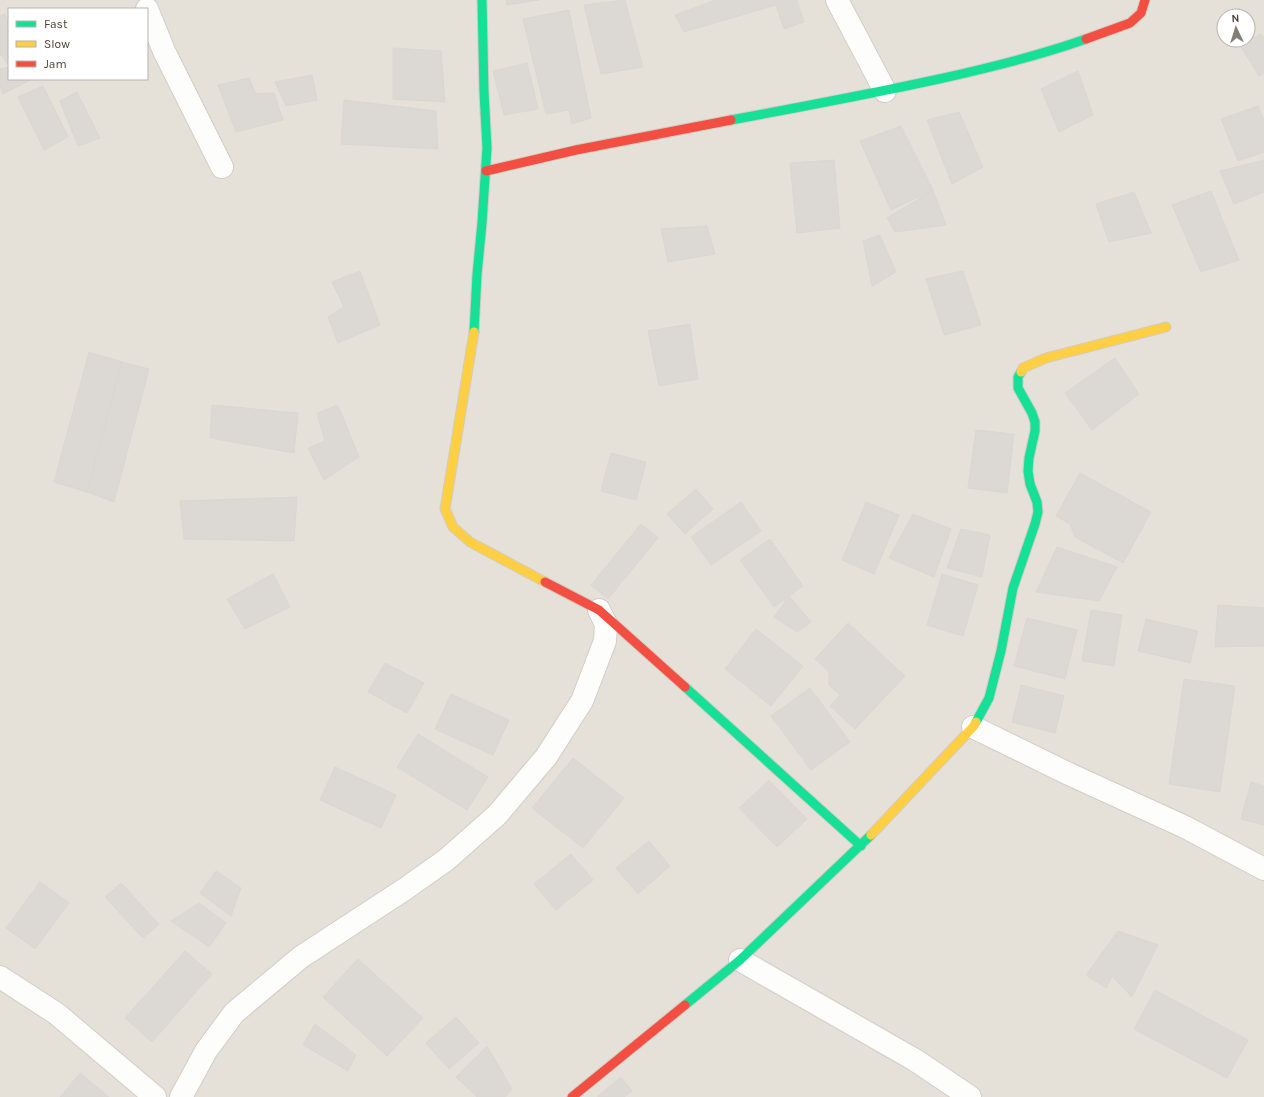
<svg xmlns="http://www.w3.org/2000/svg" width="1264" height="1097" font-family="Karla,sans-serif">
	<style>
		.residential { fill: #e6e1d8; fill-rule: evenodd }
		.building { fill: #dcd8d3; stroke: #dad6d1 }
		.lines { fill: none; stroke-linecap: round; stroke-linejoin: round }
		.street-casing { stroke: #d0cdc8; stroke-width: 24 }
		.fast-casing { stroke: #d1ccc2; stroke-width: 11 }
		.slow-casing { stroke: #d1ccc2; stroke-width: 11 }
		.jam-casing { stroke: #d1ccc2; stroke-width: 11 }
		.street { stroke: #fdfdfc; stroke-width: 22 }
		.fast { stroke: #16e098; stroke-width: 9 }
		.slow { stroke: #ffcf43; stroke-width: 9 }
		.jam { stroke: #f24e42; stroke-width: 9 }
	</style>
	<rect width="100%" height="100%" fill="#f2efeb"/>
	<path class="residential" d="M 0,0 L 1264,0 L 1264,1097 L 0,1097 ZM 9,9 L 147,9 L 147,79 L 9,79 ZM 1224,16 L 1248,16 L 1248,40 L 1224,40 Z"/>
	<path class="building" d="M 506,0 L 539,0 L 507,5 Z
		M 625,0 L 643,67 L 601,74 L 584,5 Z
		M 716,0 L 797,0 L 804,22 L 784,29 L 776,5 L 684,32 L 675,15 Z
		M 569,10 L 591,118 L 572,124 L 569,110 L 546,114 L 523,19 Z
		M 5,14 L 9,24 L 9,66 L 1,55 L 0,55 L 0,16 Z
		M 1261,34 L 1264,38 L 1264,73 L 1259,76 L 1240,45 Z
		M 393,48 L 441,51 L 445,102 L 393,99 Z
		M 527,63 L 538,109 L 504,115 L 493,71 Z
		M 9,67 L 9,79 L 32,79 L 3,94 L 0,86 L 0,69 Z
		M 1078,71 L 1093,115 L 1059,132 L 1041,89 Z
		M 312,75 L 317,100 L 286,106 L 275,82 Z
		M 249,78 L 256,94 L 274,93 L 283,120 L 236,132 L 218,85 Z
		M 43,86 L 68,137 L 44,150 L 18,97 Z
		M 77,92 L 100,138 L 78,146 L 60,101 Z
		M 344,100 L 436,111 L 438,149 L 341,144 Z
		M 1258,106 L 1264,121 L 1264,152 L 1238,161 L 1221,119 Z
		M 959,112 L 983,167 L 952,184 L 927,120 Z
		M 901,126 L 933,190 L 891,210 L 860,141 Z
		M 834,160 L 840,228 L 797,233 L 790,163 Z
		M 1264,160 L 1264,192 L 1234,204 L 1220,171 Z
		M 933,190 L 946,225 L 895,232 L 887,218 Z
		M 1211,191 L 1239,260 L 1201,272 L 1172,205 Z
		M 1134,192 L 1151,233 L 1109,242 L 1096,204 Z
		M 707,226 L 715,254 L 668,262 L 661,229 Z
		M 880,235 L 896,272 L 872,286 L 863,241 Z
		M 360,271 L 380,325 L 338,343 L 328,317 L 344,307 L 332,282 Z
		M 963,271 L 981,325 L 944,335 L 926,279 Z
		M 690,324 L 698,379 L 659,386 L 648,331 Z
		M 89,352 L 122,362 L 87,492 L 54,482 Z
		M 1115,358 L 1139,394 L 1092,430 L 1065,393 Z
		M 122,362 L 149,369 L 114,502 L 87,492 Z
		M 212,405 L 298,413 L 294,453 L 210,438 Z
		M 338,405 L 359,457 L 324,480 L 308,448 L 325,441 L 317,413 Z
		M 976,430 L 1014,434 L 1007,493 L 968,488 Z
		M 611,453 L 646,462 L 636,500 L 601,491 Z
		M 1080,473 L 1151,512 L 1123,563 L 1075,537 L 1070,524 L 1056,516 Z
		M 696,489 L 713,509 L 685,534 L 667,514 Z
		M 297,497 L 294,541 L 184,539 L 180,501 Z
		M 741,502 L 761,531 L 711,565 L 691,537 Z
		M 866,502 L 899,515 L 874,574 L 842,560 Z
		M 913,514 L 951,529 L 934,577 L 889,558 Z
		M 641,524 L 658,538 L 608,599 L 591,585 Z
		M 961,529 L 990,535 L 982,577 L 947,568 Z
		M 770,539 L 803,586 L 774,607 L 740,560 Z
		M 1057,547 L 1117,567 L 1099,601 L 1036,592 Z
		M 273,574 L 290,607 L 245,629 L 227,599 Z
		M 942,574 L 978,585 L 963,636 L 927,625 Z
		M 789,596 L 811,622 L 797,632 L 774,617 Z
		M 1218,605 L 1264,608 L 1264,646 L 1215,647 Z
		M 1091,610 L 1122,615 L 1114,666 L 1082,661 Z
		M 1027,618 L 1077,630 L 1065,679 L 1014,666 Z
		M 1146,619 L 1198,631 L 1190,663 L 1138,651 Z
		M 848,623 L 905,676 L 855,729 L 830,706 L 840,695 L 829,685 L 829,672 L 815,659 Z
		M 756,629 L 803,666 L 771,706 L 725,669 Z
		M 385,663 L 424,683 L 407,713 L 368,692 Z
		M 1184,679 L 1235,686 L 1220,792 L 1169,784 Z
		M 1021,685 L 1064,696 L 1055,733 L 1012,722 Z
		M 810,688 L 850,742 L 811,770 L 771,716 Z
		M 451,694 L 509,720 L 493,755 L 435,729 Z
		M 418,734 L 488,777 L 467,810 L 397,767 Z
		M 573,758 L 624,798 L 583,848 L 532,808 Z
		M 335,767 L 396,795 L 381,828 L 320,800 Z
		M 769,780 L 807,819 L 777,847 L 739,808 Z
		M 1251,782 L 1264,786 L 1264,825 L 1241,819 Z
		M 649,841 L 670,866 L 638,894 L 616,868 Z
		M 571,854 L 593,880 L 556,910 L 534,884 Z
		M 216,871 L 241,888 L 231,916 L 200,893 Z
		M 40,882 L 69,903 L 35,949 L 6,928 Z
		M 121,883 L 159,924 L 143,938 L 105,897 Z
		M 199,903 L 226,923 L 209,947 L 171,921 Z
		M 1118,931 L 1158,945 L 1132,997 L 1112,976 L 1106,988 L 1086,975 Z
		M 185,951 L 212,974 L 152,1042 L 125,1018 Z
		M 358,959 L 423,1018 L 387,1056 L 323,997 Z
		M 1155,990 L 1248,1040 L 1227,1078 L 1134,1029 Z
		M 456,1017 L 479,1043 L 449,1069 L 426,1043 Z
		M 315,1024 L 356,1055 L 348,1071 L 303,1045 Z
		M 487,1046 L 512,1089 L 505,1097 L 477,1097 L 456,1077 Z
		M 80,1073 L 109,1097 L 60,1097 Z
		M 621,1077 L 632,1091 L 624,1097 L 598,1097 L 598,1096 Z"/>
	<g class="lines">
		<defs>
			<path id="street" d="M 837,0 L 885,91
				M 147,9 L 164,51 L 222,167
				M 973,727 L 1069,774 L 1185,827 L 1264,869
				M 740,960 L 915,1060 L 970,1097
				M 0,977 L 57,1014 L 155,1097
				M 181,1097 L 206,1051 L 234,1013 L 301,957 L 405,889 L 446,860 L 497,815 L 546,757 L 582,701 L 605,641 L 606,624 L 599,610"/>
			<path id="fast" d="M 731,120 C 801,107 870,94 939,79 C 989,68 1038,56 1086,39
				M 474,332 L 477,275 L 482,223 L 487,148 L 484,92 L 482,0
				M 685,687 L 861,846
				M 976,722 L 989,698 L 1001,651 L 1013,588 L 1035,524 L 1038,512 L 1037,502 L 1030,484 L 1028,471 L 1029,458 L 1035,431 L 1035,422 L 1032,413 L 1018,388 L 1018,377 L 1021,372
				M 685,1005 L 740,960 L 871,835"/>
			<path id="slow" d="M 474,332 L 445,509 L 453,527 L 470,542 L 545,582
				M 1021,372 L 1023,368 L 1046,358 L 1166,327
				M 871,835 L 973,727 L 976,722"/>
			<path id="jam" d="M 1086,39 L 1130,23 L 1141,13 L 1145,0
				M 486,171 L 576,150 L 731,120
				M 545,582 L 599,610 L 685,687
				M 572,1097 L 685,1005"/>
		</defs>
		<use href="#street" class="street-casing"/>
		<use href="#fast" class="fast-casing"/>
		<use href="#slow" class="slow-casing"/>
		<use href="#jam" class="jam-casing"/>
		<use href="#street" class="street"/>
		<use href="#fast" class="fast"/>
		<use href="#slow" class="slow"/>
		<use href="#jam" class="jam"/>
	</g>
	<rect x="8" y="8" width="140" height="72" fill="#ffffff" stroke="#b6b3af"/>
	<rect x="16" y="21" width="20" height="6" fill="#16e098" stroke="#b6b3af"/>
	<text x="44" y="28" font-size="12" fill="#494136">Fast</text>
	<rect x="16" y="41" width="20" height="6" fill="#ffcf43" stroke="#b6b3af"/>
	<text x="44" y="48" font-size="12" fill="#494136">Slow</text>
	<rect x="16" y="61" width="20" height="6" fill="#f24e42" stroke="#b6b3af"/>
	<text x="44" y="68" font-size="12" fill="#494136">Jam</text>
	<g transform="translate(1236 28) rotate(356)"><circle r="19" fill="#ffffff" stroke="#b6b3af"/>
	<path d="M0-3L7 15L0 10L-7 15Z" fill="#847e75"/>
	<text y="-6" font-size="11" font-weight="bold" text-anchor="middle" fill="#494136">N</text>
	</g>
</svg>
